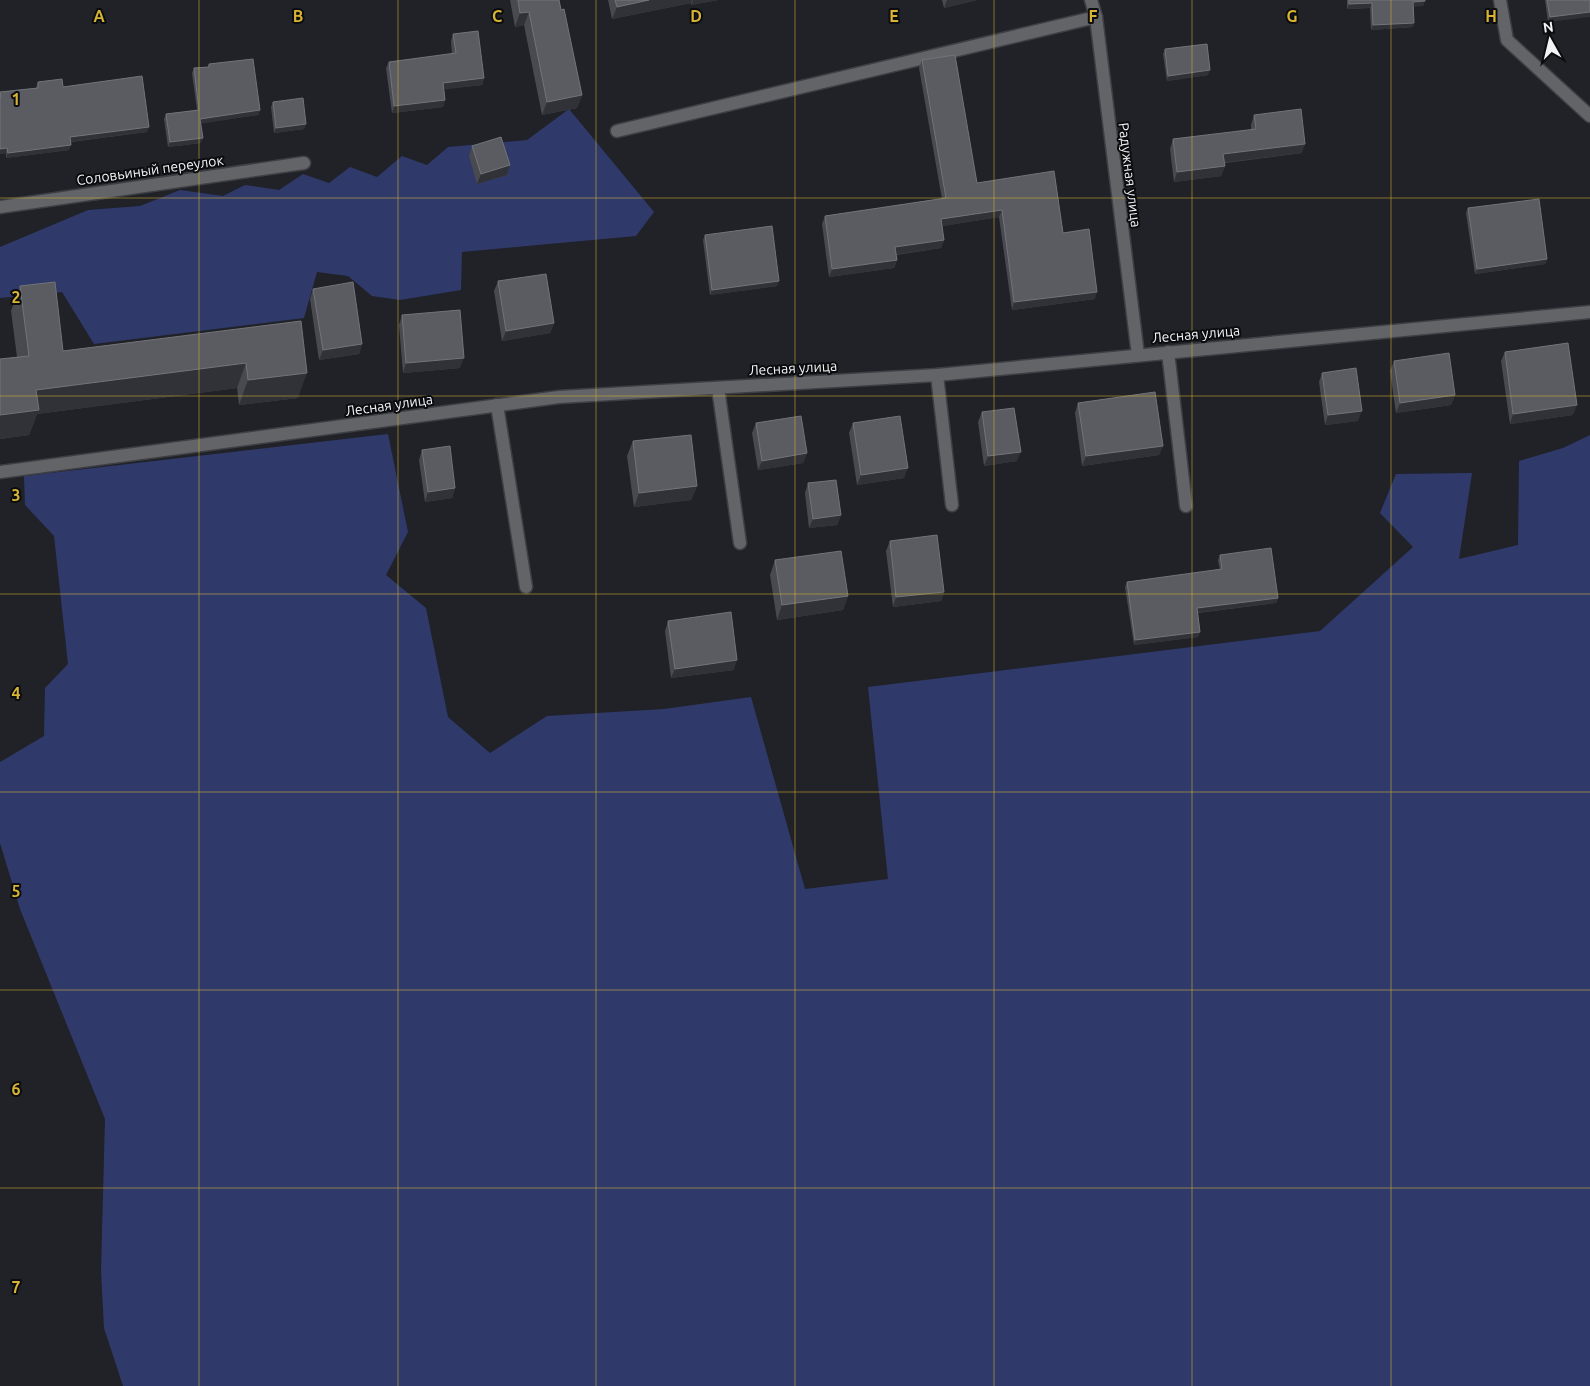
<svg xmlns="http://www.w3.org/2000/svg" width="1590" height="1386" font-family="Ubuntu,sans-serif">
	<style>
		.green { fill: #2f3a6b }
		.lines { fill: none; stroke-linecap: round; stroke-linejoin: round }
		.lane-casing { stroke: #3d3f45; stroke-width: 15 }
		.street-casing { stroke: #3d3f45; stroke-width: 15 }
		.lane { stroke: #636467; stroke-width: 12 }
		.street { stroke: #636467; stroke-width: 12 }
		.wall { fill: #484a50 }
		.shaded-wall { fill: #303238 }
		.building { fill: #5a5c62; stroke: #727479 }
		.grid { fill: none; stroke: #d8b434; stroke-width: 1; stroke-opacity: 0.55 }
		.labels { text-anchor: middle; dominant-baseline: central; stroke-width: 4; stroke-linejoin: round; paint-order: stroke }
		.street-label { font-size: 14px; fill: #f2f3f7; stroke: #0b0c0e }
		.grid-label { font-size: 16px; text-anchor: middle; font-weight: bold; fill: #d8b434; stroke: #0b0c0e; stroke-width: 4; stroke-linejoin: round; paint-order: stroke }
	</style>
	<rect width="100%" height="100%" fill="#202228"/>
	<path class="green" d="M 569,109 L 654,212 L 636,236 L 462,252 L 461,290 L 400,300 L 372,296 L 348,276 L 317,272 L 304,318 L 94,344 L 62,292 L 0,298 L 0,247 L 88,210 L 140,206 L 180,190 L 223,196 L 245,185 L 279,190 L 303,174 L 329,183 L 350,167 L 377,177 L 402,156 L 427,165 L 448,147 L 527,140 Z
		M 388,434 L 408,532 L 386,575 L 426,608 L 448,717 L 490,753 L 547,716 L 664,709 L 751,697 L 805,889 L 888,879 L 868,687 L 1320,631 L 1413,547 L 1380,513 L 1396,474 L 1472,473 L 1459,559 L 1518,545 L 1519,461 L 1563,448 L 1590,435 L 1590,1386 L 123,1386 L 104,1328 L 101,1271 L 105,1119 L 20,909 L 0,843 L 0,762 L 44,736 L 45,688 L 68,664 L 54,536 L 25,505 L 24,476 Z"/>
	<g class="lines">
		<defs>
			<path id="lane" d="M 617,131 L 1096,17
				M 1168,352 L 1186,506
				M 937,375 L 952,505
				M 718,388 L 740,543
				M 497,405 L 526,587"/>
			<path id="street" d="M 1091,0 L 1096,17 L 1138,355
				M 1500,0 L 1507,40 L 1590,116
				M 0,207 L 304,163
				M 0,472 L 559,397 L 937,375 L 1590,312"/>
		</defs>
		<use href="#lane" class="lane-casing"/>
		<use href="#street" class="street-casing"/>
		<use href="#lane" class="lane"/>
		<use href="#street" class="street"/>
	</g>
	<path class="wall" d="M 510,0 L 559,0 L 582,95 L 577,108 L 542,115 L 524,25 L 515,27 Z
		M 608,0 L 718,0 L 691,5 L 691,3 L 612,19 Z
		M 942,0 L 977,0 L 944,8 Z
		M 1347,0 L 1425,0 L 1423,6 L 1414,6 L 1413,27 L 1371,30 L 1370,8 L 1347,9 Z
		M 1545,0 L 1590,0 L 1548,22 Z
		M 453,34 L 484,78 L 482,85 L 444,89 L 445,100 L 443,107 L 392,113 L 386,68 L 389,62 L 452,54 L 451,41 Z
		M 1165,49 L 1208,75 L 1167,81 L 1163,54 Z
		M 922,60 L 977,183 L 1063,233 L 1095,299 L 1012,310 L 999,217 L 942,226 L 944,240 L 941,248 L 896,255 L 897,260 L 894,268 L 829,277 L 822,224 L 825,216 L 942,199 L 919,68 Z
		M 209,64 L 260,110 L 258,115 L 201,123 L 201,143 L 168,147 L 164,119 L 166,114 L 197,110 L 192,73 L 194,68 L 208,67 Z
		M 38,82 L 63,87 L 147,132 L 71,142 L 69,150 L 6,158 L 6,153 L 0,154 L 0,92 L 36,88 Z
		M 273,102 L 306,124 L 304,129 L 274,133 L 271,107 Z
		M 1254,115 L 1302,153 L 1225,163 L 1225,166 L 1221,176 L 1174,182 L 1170,149 L 1173,139 L 1251,130 L 1251,125 Z
		M 472,146 L 510,165 L 507,175 L 477,184 L 469,156 Z
		M 1468,208 L 1547,259 L 1545,264 L 1475,274 L 1466,213 Z
		M 705,235 L 779,281 L 777,286 L 710,295 L 703,240 Z
		M 498,281 L 554,323 L 550,333 L 502,341 L 494,291 Z
		M 20,286 L 63,351 L 301,321 L 298,398 L 239,405 L 237,388 L 37,414 L 29,435 L 0,439 L 0,359 L 17,357 L 11,311 Z
		M 313,289 L 362,344 L 359,354 L 319,360 L 310,299 Z
		M 402,315 L 460,368 L 403,373 L 399,325 Z
		M 1505,352 L 1573,415 L 1510,424 L 1501,361 Z
		M 1394,361 L 1455,395 L 1451,405 L 1396,413 L 1390,371 Z
		M 1322,373 L 1358,421 L 1325,425 L 1319,382 Z
		M 1078,403 L 1163,446 L 1159,455 L 1082,466 L 1075,413 Z
		M 982,412 L 1017,461 L 984,466 L 978,422 Z
		M 756,423 L 807,453 L 803,463 L 758,470 L 752,433 Z
		M 853,423 L 904,478 L 857,485 L 849,433 Z
		M 633,441 L 697,486 L 691,500 L 634,507 L 627,456 Z
		M 422,450 L 455,488 L 452,498 L 425,502 L 419,460 Z
		M 808,483 L 841,515 L 837,525 L 809,528 L 805,493 Z
		M 890,541 L 944,592 L 941,601 L 893,607 L 886,551 Z
		M 1220,555 L 1278,598 L 1276,603 L 1198,613 L 1200,632 L 1198,637 L 1134,645 L 1125,587 L 1127,582 L 1220,570 L 1218,560 Z
		M 775,560 L 848,596 L 843,610 L 777,620 L 770,575 Z
		M 668,621 L 734,670 L 671,678 L 665,631 Z"/>
	<path class="shaded-wall" d="M 649,0 L 692,0 L 691,3 L 612,19 L 617,7 Z
		M 693,0 L 718,0 L 691,5 Z
		M 947,0 L 977,0 L 944,8 Z
		M 1425,1 L 1423,6 L 1412,7 L 1413,2 Z
		M 1372,3 L 1370,8 L 1347,9 L 1349,4 Z
		M 529,12 L 524,25 L 515,27 L 520,13 Z
		M 1590,12 L 1590,17 L 1548,22 L 1550,17 Z
		M 1414,23 L 1413,27 L 1371,30 L 1373,25 Z
		M 1210,70 L 1208,75 L 1167,81 L 1168,76 Z
		M 484,78 L 482,85 L 441,90 L 443,83 Z
		M 582,95 L 577,108 L 542,115 L 547,102 Z
		M 445,100 L 443,107 L 392,113 L 394,106 Z
		M 260,110 L 258,115 L 199,124 L 200,119 Z
		M 306,124 L 304,129 L 274,133 L 276,128 Z
		M 149,127 L 147,132 L 68,142 L 70,137 Z
		M 203,138 L 201,143 L 168,147 L 170,142 Z
		M 1305,144 L 1302,153 L 1220,163 L 1223,154 Z
		M 71,145 L 69,150 L 6,158 L 8,153 Z
		M 7,148 L 6,153 L 0,154 L 0,149 Z
		M 510,165 L 507,175 L 477,184 L 481,174 Z
		M 1225,166 L 1221,176 L 1174,182 L 1177,172 Z
		M 1002,210 L 999,217 L 938,227 L 941,219 Z
		M 944,240 L 941,248 L 892,255 L 895,247 Z
		M 1547,259 L 1545,264 L 1475,274 L 1477,269 Z
		M 897,260 L 894,268 L 829,277 L 832,269 Z
		M 779,281 L 777,286 L 710,295 L 712,290 Z
		M 1097,292 L 1095,299 L 1012,310 L 1014,302 Z
		M 554,323 L 550,333 L 502,341 L 506,331 Z
		M 362,344 L 359,354 L 319,360 L 323,350 Z
		M 464,358 L 460,368 L 403,373 L 406,363 Z
		M 246,363 L 237,388 L 37,414 L 29,435 L 0,439 L 0,415 L 36,390 Z
		M 307,373 L 298,398 L 239,405 L 248,380 Z
		M 1455,395 L 1451,405 L 1396,413 L 1400,403 Z
		M 1577,405 L 1573,415 L 1510,424 L 1513,414 Z
		M 1362,411 L 1358,421 L 1325,425 L 1328,415 Z
		M 1163,446 L 1159,455 L 1082,466 L 1086,456 Z
		M 1021,452 L 1017,461 L 984,466 L 988,456 Z
		M 807,453 L 803,463 L 758,470 L 762,461 Z
		M 908,468 L 904,478 L 857,485 L 861,475 Z
		M 697,486 L 691,500 L 634,507 L 639,493 Z
		M 455,488 L 452,498 L 425,502 L 428,492 Z
		M 841,515 L 837,525 L 809,528 L 813,519 Z
		M 944,592 L 941,601 L 893,607 L 896,597 Z
		M 848,596 L 843,610 L 777,620 L 782,605 Z
		M 1278,598 L 1276,603 L 1195,613 L 1197,608 Z
		M 1200,632 L 1198,637 L 1134,645 L 1135,640 Z
		M 737,660 L 734,670 L 671,678 L 675,669 Z"/>
	<path class="building" d="M 518,0 L 559,0 L 561,10 L 564,9 L 582,95 L 547,102 L 529,12 L 520,13 Z
		M 615,0 L 649,0 L 617,7 Z
		M 1349,0 L 1425,0 L 1425,1 L 1413,2 L 1414,23 L 1373,25 L 1372,3 L 1349,4 Z
		M 1547,0 L 1590,0 L 1590,12 L 1550,17 Z
		M 478,31 L 484,78 L 443,83 L 445,100 L 394,106 L 389,62 L 456,53 L 453,34 Z
		M 1207,44 L 1210,70 L 1168,76 L 1165,49 Z
		M 955,55 L 977,183 L 1054,171 L 1063,233 L 1089,229 L 1097,292 L 1014,302 L 1002,210 L 941,219 L 944,240 L 895,247 L 897,260 L 832,269 L 825,216 L 946,198 L 922,60 Z
		M 253,59 L 260,110 L 200,119 L 203,138 L 170,142 L 166,114 L 199,110 L 194,68 L 209,67 L 209,64 Z
		M 142,76 L 149,127 L 70,137 L 71,145 L 8,153 L 7,148 L 0,149 L 0,97 L 1,97 L 0,92 L 38,88 L 38,82 L 62,79 L 63,87 Z
		M 303,98 L 306,124 L 276,128 L 273,102 Z
		M 1301,109 L 1305,144 L 1223,154 L 1225,166 L 1177,172 L 1173,139 L 1256,129 L 1254,115 Z
		M 501,137 L 510,165 L 481,174 L 472,146 Z
		M 1539,199 L 1547,259 L 1477,269 L 1468,208 Z
		M 772,226 L 779,281 L 712,290 L 705,235 Z
		M 546,274 L 554,323 L 506,331 L 498,281 Z
		M 55,282 L 63,351 L 301,321 L 307,373 L 248,380 L 246,363 L 36,390 L 39,410 L 0,415 L 0,359 L 29,356 L 20,286 Z
		M 353,282 L 362,344 L 323,350 L 313,289 Z
		M 460,310 L 464,358 L 406,363 L 402,315 Z
		M 1568,343 L 1577,405 L 1513,414 L 1505,352 Z
		M 1449,353 L 1455,395 L 1400,403 L 1394,361 Z
		M 1356,368 L 1362,411 L 1328,415 L 1322,373 Z
		M 1155,392 L 1163,446 L 1086,456 L 1078,403 Z
		M 1014,408 L 1021,452 L 988,456 L 982,412 Z
		M 801,416 L 807,453 L 762,461 L 756,423 Z
		M 900,416 L 908,468 L 861,475 L 853,423 Z
		M 691,435 L 697,486 L 639,493 L 633,441 Z
		M 450,446 L 455,488 L 428,492 L 422,450 Z
		M 836,480 L 841,515 L 813,519 L 808,483 Z
		M 937,535 L 944,592 L 896,597 L 890,541 Z
		M 1271,548 L 1278,598 L 1197,608 L 1200,632 L 1135,640 L 1127,582 L 1222,569 L 1220,555 Z
		M 841,551 L 848,596 L 782,605 L 775,560 Z
		M 731,612 L 737,660 L 675,669 L 668,621 Z"/>
	<path class="grid" d="M 199,0 L 199,1386M 398,0 L 398,1386M 596,0 L 596,1386M 795,0 L 795,1386M 994,0 L 994,1386M 1192,0 L 1192,1386M 1391,0 L 1391,1386M 0,198 L 1590,198M 0,396 L 1590,396M 0,594 L 1590,594M 0,792 L 1590,792M 0,990 L 1590,990M 0,1188 L 1590,1188"/>
	<g class="labels">
		<g class="street-label">
			<text transform="translate(150 170) rotate(-8)">Соловьиный переулок</text>
			<text transform="translate(1130 175) rotate(83)">Радужная улица</text>
			<text transform="translate(1196 334) rotate(-5)">Лесная улица</text>
			<text transform="translate(793 368) rotate(-3)">Лесная улица</text>
			<text transform="translate(389 405) rotate(-8)">Лесная улица</text>
		</g>
	</g>
	<g class="grid-label">
		<text x="99" y="22">A</text>
		<text x="298" y="22">B</text>
		<text x="497" y="22">C</text>
		<text x="696" y="22">D</text>
		<text x="894" y="22">E</text>
		<text x="1093" y="22">F</text>
		<text x="1292" y="22">G</text>
		<text x="1491" y="22">H</text>
		<text x="16" y="105">1</text>
		<text x="16" y="303">2</text>
		<text x="16" y="501">3</text>
		<text x="16" y="699">4</text>
		<text x="16" y="897">5</text>
		<text x="16" y="1095">6</text>
		<text x="16" y="1293">7</text>
	</g>
	<g transform="translate(1550 40) rotate(352)" stroke="#0b0c0e" stroke-width="4" paint-order="stroke">
	<path d="M0-4L9 19L0 12L-9 19Z" fill="#f2f3f7"/>
	<text y="-8" font-size="14" font-weight="bold" text-anchor="middle" fill="#f2f3f7">N</text>
	</g>
</svg>
